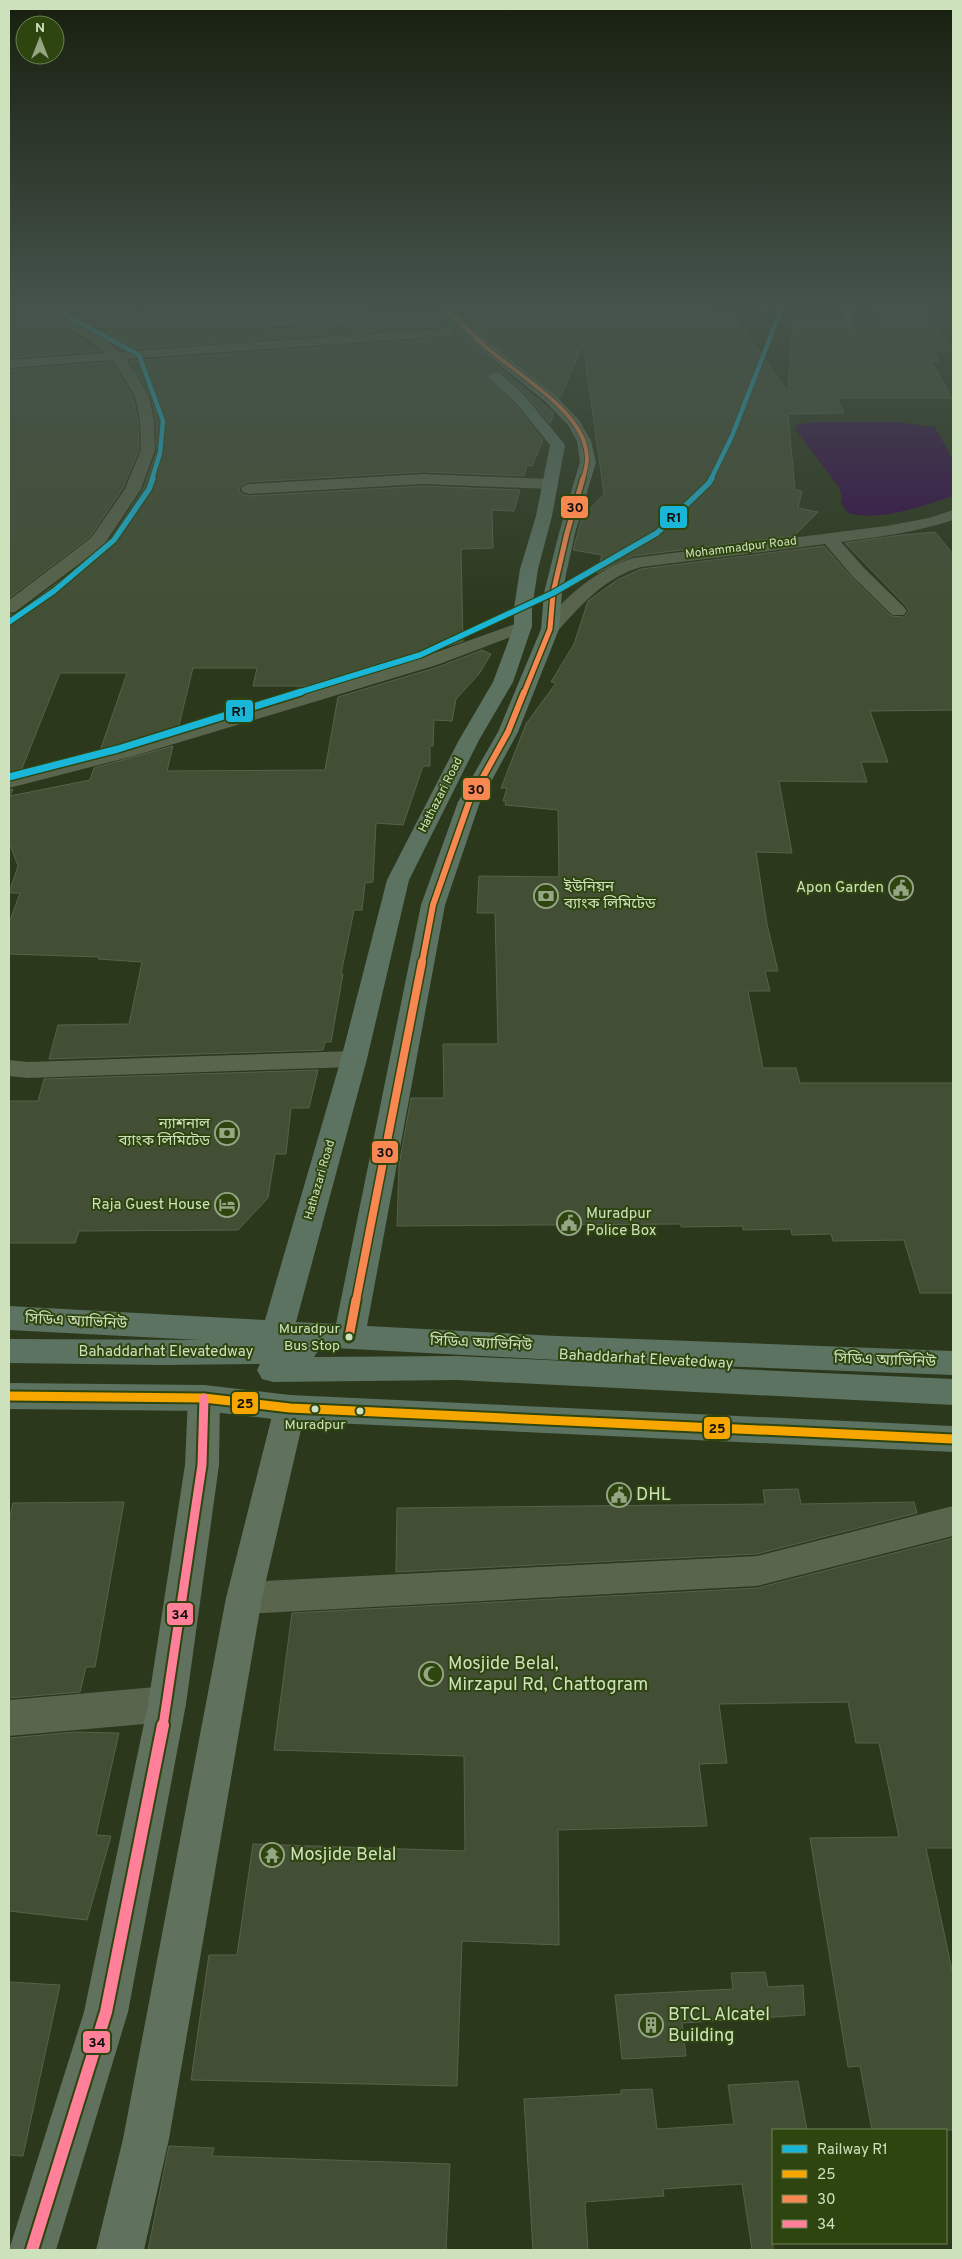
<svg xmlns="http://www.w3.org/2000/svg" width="962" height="2259" font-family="Overpass,'Noto Sans Bengali',sans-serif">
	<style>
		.water { fill: #360d4b }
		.building { fill: #434f34; stroke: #576349 }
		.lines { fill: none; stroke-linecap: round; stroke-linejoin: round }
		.minor { fill: #59654c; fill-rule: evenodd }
		.major { fill: #60715d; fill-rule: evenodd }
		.highway { fill: #5c7362; fill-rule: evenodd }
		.rail-far1-casing { stroke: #636e57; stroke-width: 3 }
		.rail-casing { stroke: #636e57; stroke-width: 4 }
		.rail-far1 { stroke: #2e450f; stroke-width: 2; stroke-dasharray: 5.5; stroke-linecap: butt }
		.rail { stroke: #2e450f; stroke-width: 2.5; stroke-dasharray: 7; stroke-linecap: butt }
		.bus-1-casing { stroke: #2e450f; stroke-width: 13 }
		.bus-2-far4-casing { stroke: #2e450f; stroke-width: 5.5 }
		.bus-2-far3-casing { stroke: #2e450f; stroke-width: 8 }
		.bus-2-far2-casing { stroke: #2e450f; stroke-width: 9 }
		.bus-2-far1-casing { stroke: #2e450f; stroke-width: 11 }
		.bus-2-casing { stroke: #2e450f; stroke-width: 13 }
		.bus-3-far1-casing { stroke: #2e450f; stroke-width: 13 }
		.bus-3-casing { stroke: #2e450f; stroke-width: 16 }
		.bus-1 { stroke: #f7a600; stroke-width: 9 }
		.bus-2-far4 { stroke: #f88751; stroke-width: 4 }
		.bus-2-far3 { stroke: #f88751; stroke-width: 5 }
		.bus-2-far2 { stroke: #f88751; stroke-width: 6 }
		.bus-2-far1 { stroke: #f88751; stroke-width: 8 }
		.bus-2 { stroke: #f88751; stroke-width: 9 }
		.bus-3-far1 { stroke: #ff8098; stroke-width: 9 }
		.bus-3 { stroke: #ff8098; stroke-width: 12 }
		.rail-1-far2-casing { stroke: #2e450f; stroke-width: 6 }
		.rail-1-far1-casing { stroke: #2e450f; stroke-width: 8 }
		.rail-1-casing { stroke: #2e450f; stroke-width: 10 }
		.rail-1-far2 { stroke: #1ab6d8; stroke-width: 4.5 }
		.rail-1-far1 { stroke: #1ab6d8; stroke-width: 5.5 }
		.rail-1 { stroke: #1ab6d8; stroke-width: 7 }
		.bus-dot { fill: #cee1bd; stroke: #2e450f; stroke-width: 2 }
		.labels { text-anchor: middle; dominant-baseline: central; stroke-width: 4; stroke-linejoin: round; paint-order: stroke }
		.far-street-label { font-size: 12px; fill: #cee1bd; stroke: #2e450f }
		.bus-label { font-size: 14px; fill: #cee1bd; stroke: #2e450f; text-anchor: end }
		.poi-label { font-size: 15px; fill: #cee1bd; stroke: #2e450f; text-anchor: end }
		.street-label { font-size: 15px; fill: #cee1bd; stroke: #2e450f }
		.near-poi-label { font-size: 18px; fill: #cee1bd; stroke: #2e450f; text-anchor: start }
		.line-badge { stroke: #2e450f; stroke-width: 2 }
		.pale-badge-label { font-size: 14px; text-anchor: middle; font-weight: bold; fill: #111 }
	</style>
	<rect width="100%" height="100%" fill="#2c381c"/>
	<path class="water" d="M 817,422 L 896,422 L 935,427 L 953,460 L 953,496 C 922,506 881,522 848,513 L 841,503 L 842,497 L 839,487 L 795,429 L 799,424 Z"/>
	<path class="building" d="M 9,307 L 29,307 L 100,351 L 9,358 Z
		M 51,307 L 124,307 L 135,315 L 148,313 L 165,318 L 187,331 L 374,326 L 382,319 L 374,314 L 191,319 L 175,310 L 245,308 L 245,311 L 363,308 L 364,314 L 442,313 L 480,351 L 554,413 L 550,424 L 526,395 L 501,372 L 494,370 L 486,376 L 514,403 L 543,440 L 532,466 L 527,465 L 524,476 L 423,472 L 249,482 L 241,485 L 239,490 L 242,494 L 249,496 L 423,486 L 520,490 L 514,511 L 492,510 L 493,548 L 461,549 L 463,641 L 422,655 L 321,686 L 253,686 L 257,668 L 193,668 L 178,729 L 100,751 L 127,673 L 60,673 L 21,771 L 9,774 L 9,615 L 16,614 L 105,547 L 143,490 L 157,451 L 156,421 L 151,396 L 129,361 L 450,338 L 458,333 L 450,326 L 121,350 L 102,334 Z
		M 454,307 L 711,307 L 711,314 L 732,314 L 788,391 L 793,319 L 840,321 L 841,326 L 848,330 L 854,327 L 855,322 L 880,323 L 875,310 L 926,310 L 952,351 L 933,351 L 939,361 L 931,361 L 952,398 L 837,398 L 844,413 L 788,414 L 795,490 L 802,491 L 798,508 L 818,512 L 794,536 L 633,556 L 597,573 L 602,555 L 573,550 L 582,517 L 604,494 L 583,344 L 560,398 L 492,343 Z
		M 112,362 L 133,397 L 138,421 L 139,450 L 123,488 L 90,537 L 9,598 L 9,370 Z
		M 935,532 L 953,554 L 953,710 L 870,711 L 888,762 L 861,762 L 867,782 L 779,781 L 792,853 L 756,852 L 767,924 L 778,971 L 765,971 L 770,991 L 748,991 L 763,1068 L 796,1068 L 800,1083 L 953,1083 L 953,1293 L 920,1293 L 904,1240 L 833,1241 L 831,1234 L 792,1235 L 791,1229 L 743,1230 L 743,1226 L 681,1227 L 681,1224 L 397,1226 L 399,1165 L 411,1098 L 444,1098 L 443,1044 L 498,1044 L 495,913 L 477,913 L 479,876 L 559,877 L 558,810 L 505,805 L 506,801 L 503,801 L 507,788 L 501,788 L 526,724 L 556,683 L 551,682 L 574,644 L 588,601 L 617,580 L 641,569 L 824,546 L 852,578 L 891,616 L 904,617 L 909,611 L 906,606 L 845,543 L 901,535 Z
		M 482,650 L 491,654 L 479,674 L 456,699 L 452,721 L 434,720 L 433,746 L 430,746 L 430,766 L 423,766 L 403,825 L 376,823 L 373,882 L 365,883 L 362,910 L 354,910 L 341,974 L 343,974 L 331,1042 L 325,1042 L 323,1050 L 49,1059 L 58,1025 L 129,1024 L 142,962 L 98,959 L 99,957 L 9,954 L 9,923 L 20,893 L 9,893 L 18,866 L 9,842 L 9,790 L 13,789 L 10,796 L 90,780 L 94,768 L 173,746 L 167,771 L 325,770 L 338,697 L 438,667 Z
		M 318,1070 L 309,1108 L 291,1108 L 286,1154 L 275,1154 L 268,1198 L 238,1230 L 79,1231 L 75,1243 L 9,1243 L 9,1101 L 38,1101 L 44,1079 Z
		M 798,1489 L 801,1504 L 914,1502 L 917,1513 L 757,1554 L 396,1572 L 397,1508 L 765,1504 L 763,1490 Z
		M 124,1502 L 95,1667 L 86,1667 L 80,1692 L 9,1698 L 9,1521 L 13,1503 Z
		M 953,1538 L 953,1848 L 926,1848 L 953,1975 L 953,2130 L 872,2130 L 860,2066 L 848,2067 L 810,1838 L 899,1837 L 879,1743 L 856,1743 L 848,1702 L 719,1704 L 727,1763 L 699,1764 L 707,1826 L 558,1830 L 559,1945 L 462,1941 L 457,2086 L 191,2080 L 209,1955 L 237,1955 L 253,1844 L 465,1851 L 464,1756 L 274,1750 L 292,1613 L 757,1588 Z
		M 75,1732 L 119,1733 L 96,1835 L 111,1836 L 87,1920 L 9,1911 L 9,1738 Z
		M 765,1972 L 768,1987 L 803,1985 L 805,2015 L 682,2023 L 686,2056 L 622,2059 L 615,1995 L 733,1989 L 731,1973 Z
		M 9,1982 L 60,1985 L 23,2156 L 9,2155 Z
		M 798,2081 L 807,2130 L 773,2130 L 773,2250 L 752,2250 L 742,2184 L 663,2189 L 664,2196 L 585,2202 L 588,2250 L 533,2250 L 524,2099 L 621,2094 L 621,2090 L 652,2089 L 657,2129 L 734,2124 L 728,2085 Z
		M 169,2146 L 214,2148 L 212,2156 L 450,2164 L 446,2250 L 148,2250 Z"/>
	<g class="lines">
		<path class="minor" d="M 31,307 L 47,307 L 101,336 L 120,352 L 450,328 L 456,332 L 450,336 L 126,359 L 149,396 L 154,421 L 155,450 L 141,489 L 103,546 L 15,612 L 9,613 L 9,600 L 91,538 L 125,489 L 141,450 L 140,421 L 135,396 L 113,360 L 9,368 L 9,360 L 105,353 L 91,342 Z
			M 144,307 C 165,307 172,309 190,321 L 374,316 L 380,320 L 374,324 L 187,329 L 166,316 L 146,310 Z
			M 843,307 L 855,307 L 852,327 L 848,328 L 842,324 Z
			M 423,474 L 550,479 L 556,481 L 558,484 L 556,487 L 550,489 L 423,484 L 249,494 L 243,492 L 241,489 L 243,486 L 249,484 Z
			M 953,510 L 953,520 C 917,532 879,537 841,542 L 865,569 L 904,607 L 907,611 L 904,615 L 892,615 L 853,577 L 825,544 L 641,567 C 604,578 581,605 556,633 L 550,634 L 544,633 L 541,629 C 563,597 596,570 633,558 L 886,526 L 929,518 Z
			M 523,621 L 529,622 L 532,626 L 529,630 L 437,665 L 134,756 L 9,788 L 9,776 L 120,748 L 423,657 Z
			M 354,1051 L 363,1053 L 367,1059 L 363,1065 L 354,1067 L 28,1078 L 9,1076 L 9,1060 L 28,1062 Z
			M 953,1506 L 953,1536 L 757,1586 L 244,1614 L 231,1609 L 226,1598 L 231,1587 L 244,1582 L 757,1556 Z
			M 167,1686 L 180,1692 L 186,1704 L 180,1716 L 167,1722 L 9,1736 L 9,1700 Z"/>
		<path class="major" d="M 204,1385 L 215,1389 L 220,1398 L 219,1465 L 186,1704 L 128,2012 L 56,2250 L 9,2250 L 84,2012 L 148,1704 L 185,1465 L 188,1398 L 193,1389 Z
			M 290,1395 L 302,1399 L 306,1408 L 262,1598 L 169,2139 L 144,2250 L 96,2250 L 123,2139 L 226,1598 L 274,1408 L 278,1399 Z"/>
		<path class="highway" d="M 438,307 L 451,307 L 491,344 L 556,396 L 579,420 L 591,441 L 596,462 L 575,533 L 562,593 L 559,629 L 518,732 L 480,802 L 445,905 L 367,1326 L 557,1336 L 953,1351 L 953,1375 L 557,1360 L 315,1347 L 318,1351 L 314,1357 L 457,1356 L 953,1379 L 953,1405 L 457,1380 L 273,1382 L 262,1379 L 257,1370 L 260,1364 L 163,1365 L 9,1363 L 9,1339 L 200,1340 L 9,1330 L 9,1306 L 265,1320 L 341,1059 L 387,880 L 459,740 L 493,682 L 514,626 L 514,608 L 520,569 L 536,516 L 550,445 L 515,402 L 490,379 L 488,376 L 495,372 L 500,373 L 525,396 L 565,445 L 552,516 L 538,569 L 532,608 L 532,626 L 513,682 L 479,740 L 409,880 L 367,1059 L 296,1322 L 336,1324 L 421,905 L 458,802 L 498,732 L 541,629 L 544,593 L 559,533 L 580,462 L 577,441 L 568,425 L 546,402 L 481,350 Z
			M 9,1383 L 204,1385 L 290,1395 L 953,1426 L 953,1452 L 290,1421 L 204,1411 L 9,1409 Z"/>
		<defs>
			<path id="rail-far1" d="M 51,307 L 139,355 L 163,421 L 160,453 L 152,479"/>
			<path id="rail" d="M 9,622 L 54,591 L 114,540 L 149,489 L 153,478"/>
		</defs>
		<use href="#rail-far1" class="rail-far1-casing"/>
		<use href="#rail" class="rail-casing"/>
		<use href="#rail-far1" class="rail-far1"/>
		<use href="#rail" class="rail"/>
		<defs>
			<path id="bus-1" d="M 9,1396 L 204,1398 L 290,1408 L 953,1439"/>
			<path id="bus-2-far4" d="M 444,307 C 458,320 471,334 486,347 C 514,372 572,405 584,442 C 589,455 587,466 583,479"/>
			<path id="bus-2-far3" d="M 524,693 L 550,629 L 553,593 L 567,533 L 583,478"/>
			<path id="bus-2-far2" d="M 422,963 L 433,905 L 469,802 L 508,732 L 524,692"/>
			<path id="bus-2-far1" d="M 356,1301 L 422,962"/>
			<path id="bus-2" d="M 349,1337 L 356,1300"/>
			<path id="bus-3-far1" d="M 163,1726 L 202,1465 L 204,1398"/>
			<path id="bus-3" d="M 32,2250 L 106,2012 L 163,1725"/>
		</defs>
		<use href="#bus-1" class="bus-1-casing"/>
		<use href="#bus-2-far4" class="bus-2-far4-casing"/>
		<use href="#bus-2-far3" class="bus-2-far3-casing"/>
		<use href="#bus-2-far2" class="bus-2-far2-casing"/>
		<use href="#bus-2-far1" class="bus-2-far1-casing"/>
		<use href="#bus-2" class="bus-2-casing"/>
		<use href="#bus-3-far1" class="bus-3-far1-casing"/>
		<use href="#bus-3" class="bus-3-casing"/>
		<use href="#bus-1" class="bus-1"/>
		<use href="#bus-2-far4" class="bus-2-far4"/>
		<use href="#bus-2-far3" class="bus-2-far3"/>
		<use href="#bus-2-far2" class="bus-2-far2"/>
		<use href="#bus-2-far1" class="bus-2-far1"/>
		<use href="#bus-2" class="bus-2"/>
		<use href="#bus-3-far1" class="bus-3-far1"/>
		<use href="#bus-3" class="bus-3"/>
		<defs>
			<path id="rail-1-far2" d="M 51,307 L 139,355 L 163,421 L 160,453 L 152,479
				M 711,479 L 732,436 L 782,307"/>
			<path id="rail-1-far1" d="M 9,622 L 54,591 L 114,540 L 149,489 L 153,478
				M 297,693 L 420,655 L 553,593 L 657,533 L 709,483 L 712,478"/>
			<path id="rail-1" d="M 9,777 L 118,749 L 301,692"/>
		</defs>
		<use href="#rail-1-far2" class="rail-1-far2-casing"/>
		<use href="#rail-1-far1" class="rail-1-far1-casing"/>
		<use href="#rail-1" class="rail-1-casing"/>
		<use href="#rail-1-far2" class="rail-1-far2"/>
		<use href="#rail-1-far1" class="rail-1-far1"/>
		<use href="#rail-1" class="rail-1"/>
	</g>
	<linearGradient id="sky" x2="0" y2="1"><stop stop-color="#181f0f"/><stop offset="0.49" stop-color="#45534b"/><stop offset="1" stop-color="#45534b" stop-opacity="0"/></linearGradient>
	<rect width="962" height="623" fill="url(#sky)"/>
	<defs>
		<symbol id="civic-ring" viewBox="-11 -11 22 22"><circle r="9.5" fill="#2e450f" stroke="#95a685" stroke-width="1.5"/><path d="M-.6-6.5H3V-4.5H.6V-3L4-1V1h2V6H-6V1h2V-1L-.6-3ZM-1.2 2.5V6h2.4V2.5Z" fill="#95a685"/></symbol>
		<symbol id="bank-ring" viewBox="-11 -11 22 22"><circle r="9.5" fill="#2e450f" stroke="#95a685" stroke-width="1.5"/><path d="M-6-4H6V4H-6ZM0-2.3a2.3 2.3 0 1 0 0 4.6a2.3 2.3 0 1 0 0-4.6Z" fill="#95a685"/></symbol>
		<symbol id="hotel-ring" viewBox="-11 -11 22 22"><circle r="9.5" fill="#2e450f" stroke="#95a685" stroke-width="1.5"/><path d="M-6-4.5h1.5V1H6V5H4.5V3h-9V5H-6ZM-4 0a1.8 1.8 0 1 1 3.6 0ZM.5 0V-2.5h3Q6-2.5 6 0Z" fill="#95a685"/></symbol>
		<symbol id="mosque-ring" viewBox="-11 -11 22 22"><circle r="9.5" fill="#2e450f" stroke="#95a685" stroke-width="1.5"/><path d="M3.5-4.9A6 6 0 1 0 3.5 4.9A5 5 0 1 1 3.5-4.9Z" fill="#95a685"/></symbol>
		<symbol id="temple-ring" viewBox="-11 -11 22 22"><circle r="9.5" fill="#2e450f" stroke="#95a685" stroke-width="1.5"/><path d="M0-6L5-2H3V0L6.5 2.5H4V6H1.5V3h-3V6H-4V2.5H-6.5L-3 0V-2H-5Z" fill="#95a685"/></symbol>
		<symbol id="building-ring" viewBox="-11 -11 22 22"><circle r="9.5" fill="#2e450f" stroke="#95a685" stroke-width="1.5"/><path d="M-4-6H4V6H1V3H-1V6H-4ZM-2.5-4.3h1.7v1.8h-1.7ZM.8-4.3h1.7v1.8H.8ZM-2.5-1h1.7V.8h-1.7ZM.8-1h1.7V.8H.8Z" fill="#95a685"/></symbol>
	</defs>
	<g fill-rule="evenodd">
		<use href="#civic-ring" x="887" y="874" width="28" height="28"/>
		<use href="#bank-ring" x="532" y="882" width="28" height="28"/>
		<use href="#bank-ring" x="213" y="1119" width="28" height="28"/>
		<use href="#hotel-ring" x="213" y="1191" width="28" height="28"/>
		<use href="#civic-ring" x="555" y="1209" width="28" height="28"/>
		<use href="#civic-ring" x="605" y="1481" width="28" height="28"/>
		<use href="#mosque-ring" x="417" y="1660" width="28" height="28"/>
		<use href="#temple-ring" x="258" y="1841" width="28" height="28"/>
		<use href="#building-ring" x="637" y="2011" width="28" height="28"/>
	</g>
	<g class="bus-dot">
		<circle cx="349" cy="1337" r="4.5"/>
		<circle cx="315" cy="1409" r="4.5"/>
		<circle cx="360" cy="1411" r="4.5"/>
	</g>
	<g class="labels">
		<g class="far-street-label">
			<text transform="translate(741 548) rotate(-7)">Mohammadpur Road</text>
			<text transform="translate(441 795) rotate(-63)">Hathazari Road</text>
			<text transform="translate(320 1180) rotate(-74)">Hathazari Road</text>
		</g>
		<g class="bus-label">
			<text x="340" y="1329">Muradpur<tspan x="340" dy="17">Bus Stop</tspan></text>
			<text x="315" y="1425" text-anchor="middle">Muradpur</text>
		</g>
		<g class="poi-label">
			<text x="564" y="887" text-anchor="start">ইউনিয়ন<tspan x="564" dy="17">ব্যাংক লিমিটেড</tspan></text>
			<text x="884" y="888">Apon Garden</text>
			<text x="210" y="1124">ন্যাশনাল<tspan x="210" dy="17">ব্যাংক লিমিটেড</tspan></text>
			<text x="210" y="1205">Raja Guest House</text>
			<text x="586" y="1214" text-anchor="start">Muradpur<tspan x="586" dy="17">Police Box</tspan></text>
		</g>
		<g class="street-label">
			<text transform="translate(76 1322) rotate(3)">সিডিএ অ্যাভিনিউ</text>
			<text transform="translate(481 1344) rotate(3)">সিডিএ অ্যাভিনিউ</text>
			<text x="166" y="1352">Bahaddarhat Elevatedway</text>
			<text transform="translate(646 1360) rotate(3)">Bahaddarhat Elevatedway</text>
			<text transform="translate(885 1361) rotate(2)">সিডিএ অ্যাভিনিউ</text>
		</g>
		<g class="near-poi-label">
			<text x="636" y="1495">DHL</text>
			<text x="448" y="1664">Mosjide Belal,<tspan x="448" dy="21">Mirzapul Rd, Chattogram</tspan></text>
			<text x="290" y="1855">Mosjide Belal</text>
			<text x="668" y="2015">BTCL Alcatel<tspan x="668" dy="21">Building</tspan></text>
		</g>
	</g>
	<g class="line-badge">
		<rect x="560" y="495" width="29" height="24" rx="5" fill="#f88751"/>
		<rect x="659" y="505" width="29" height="24" rx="5" fill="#1ab6d8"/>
		<rect x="225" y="699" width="29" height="24" rx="5" fill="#1ab6d8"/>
		<rect x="462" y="777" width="29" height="24" rx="5" fill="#f88751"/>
		<rect x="371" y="1140" width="28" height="24" rx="5" fill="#f88751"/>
		<rect x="231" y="1391" width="28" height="24" rx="5" fill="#f7a600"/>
		<rect x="703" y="1416" width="28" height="24" rx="5" fill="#f7a600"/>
		<rect x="166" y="1602" width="28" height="24" rx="5" fill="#ff8098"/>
		<rect x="82" y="2030" width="29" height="24" rx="5" fill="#ff8098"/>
	</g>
	<g class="pale-badge-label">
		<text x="575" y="512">30</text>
		<text x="674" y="522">R1</text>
		<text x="239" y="716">R1</text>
		<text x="476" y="794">30</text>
		<text x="385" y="1157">30</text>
		<text x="245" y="1408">25</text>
		<text x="717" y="1433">25</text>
		<text x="180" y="1619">34</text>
		<text x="97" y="2047">34</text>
	</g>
	<rect width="962" height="2259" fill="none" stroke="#cee1bd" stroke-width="20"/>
	<rect x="772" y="2129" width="175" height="115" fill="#2e450f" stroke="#6e8355"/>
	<rect x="782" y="2145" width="25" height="8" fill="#1ab6d8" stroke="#6e8355"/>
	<text x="817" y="2154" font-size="15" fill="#cee1bd">Railway R1</text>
	<rect x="782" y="2170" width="25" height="8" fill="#f7a600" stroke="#6e8355"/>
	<text x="817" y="2179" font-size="15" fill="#cee1bd">25</text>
	<rect x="782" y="2195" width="25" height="8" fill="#f88751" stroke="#6e8355"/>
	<text x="817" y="2204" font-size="15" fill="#cee1bd">30</text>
	<rect x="782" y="2220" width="25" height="8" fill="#ff8098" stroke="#6e8355"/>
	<text x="817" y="2229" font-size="15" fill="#cee1bd">34</text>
	<g transform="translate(40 40)"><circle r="24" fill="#2e450f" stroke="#6e8355"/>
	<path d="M0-4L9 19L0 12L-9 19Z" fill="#95a685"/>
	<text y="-8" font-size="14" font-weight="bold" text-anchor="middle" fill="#cee1bd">N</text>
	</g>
</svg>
